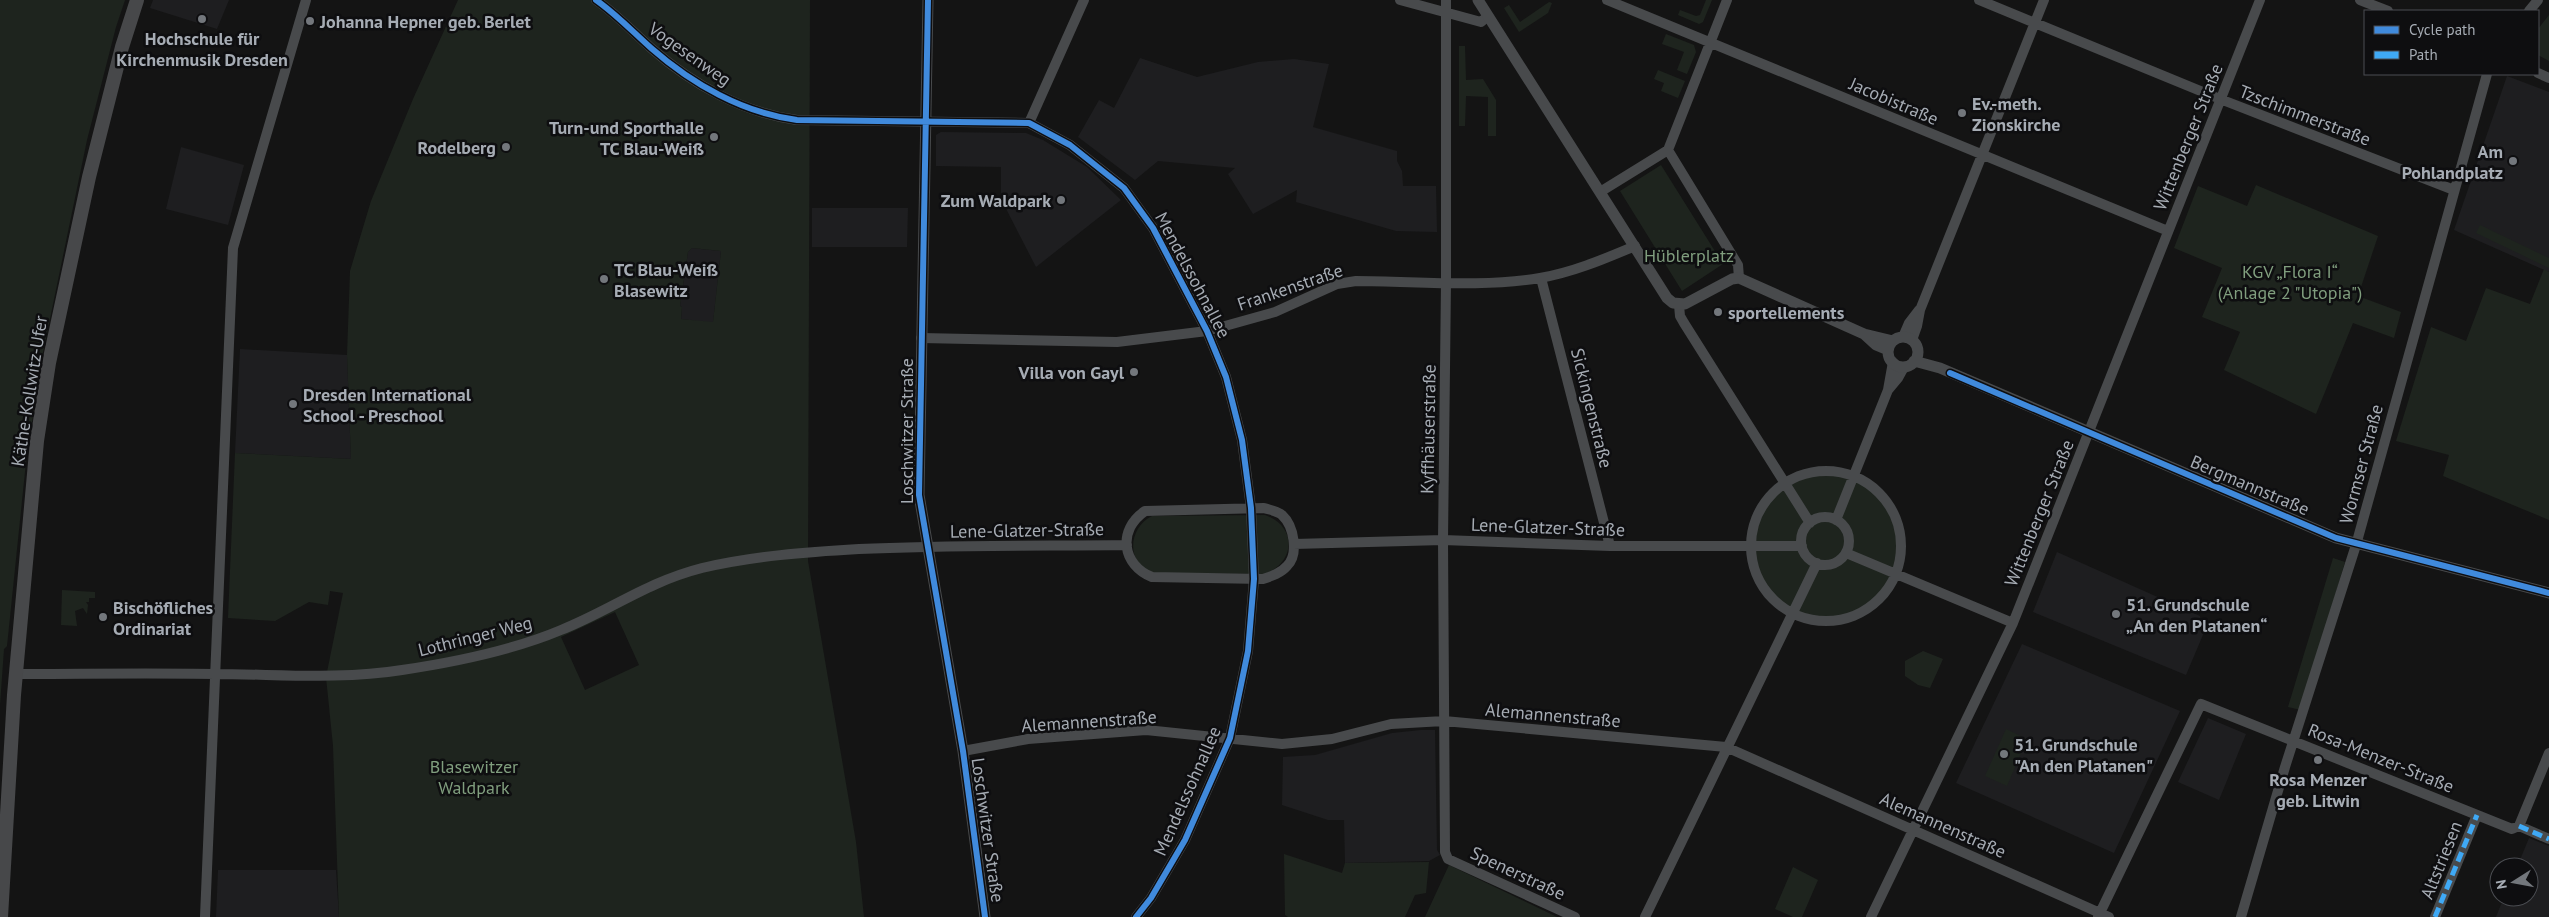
<svg xmlns="http://www.w3.org/2000/svg" width="2549" height="917" font-family="'PT Sans',sans-serif">
	<style>
		.built { fill: #1e1e20 }
		.green { fill: #1e241e; fill-rule: evenodd }
		.lines { fill: none; stroke-linecap: round; stroke-linejoin: round }
		.minor { stroke: #484a4c; stroke-width: 10 }
		.tertiary { stroke: #484a4c; stroke-width: 11 }
		.secondary { stroke: #47484a; stroke-width: 14 }
		.tram { stroke: #494a4c; stroke-width: 1 }
		.quiet { stroke: #3fa9f5; stroke-width: 5; stroke-dasharray: 10 5; stroke-linecap: butt }
		.cycleway-casing { stroke: #0e0e10; stroke-width: 9 }
		.cycleway { stroke: #408adc; stroke-width: 6 }
		.poi-dot { fill: #73777c; stroke: #0e0e10; stroke-width: 2 }
		.labels { text-anchor: middle; dominant-baseline: central; stroke-width: 5; stroke-linejoin: round; paint-order: stroke }
		.poi-label { font-size: 18px; font-weight: bold; fill: #a6acb4; stroke: #0e0e10; text-anchor: start }
		.street-label { font-size: 18px; fill: #a6acb4; stroke: #0e0e10 }
		.park-label { font-size: 18px; fill: #809e7e; stroke: #0e0e10 }
	</style>
	<rect width="100%" height="100%" fill="#141414"/>
	<path class="built" d="M 153,0 L 229,0 L 217,29 L 150,8 Z
		M 1140,58 L 1197,77 L 1258,62 L 1294,59 L 1329,64 L 1313,127 L 1397,151 L 1397,161 L 1402,171 L 1403,186 L 1436,186 L 1437,232 L 1396,231 L 1296,202 L 1297,190 L 1253,214 L 1228,174 L 1235,168 L 1158,161 L 1135,180 L 1078,137 L 1099,100 L 1114,108 Z
		M 2507,76 L 2549,92 L 2549,272 L 2454,230 Z
		M 941,132 L 1026,133 L 1043,140 L 1087,167 L 1121,200 L 1036,267 L 1001,199 L 1001,167 L 936,166 L 936,135 Z
		M 181,147 L 244,165 L 228,225 L 166,209 Z
		M 812,208 L 908,208 L 907,247 L 812,247 Z
		M 692,248 L 721,251 L 713,323 L 681,319 L 682,307 L 680,306 L 688,252 Z
		M 240,349 L 347,355 L 351,459 L 235,453 Z
		M 2057,552 L 2200,616 L 2200,620 L 2208,623 L 2186,675 L 2033,612 Z
		M 2022,644 L 2180,711 L 2114,853 L 1956,783 Z
		M 2208,718 L 2246,734 L 2219,800 L 2178,782 Z
		M 1421,730 L 1435,730 L 1437,850 L 1440,855 L 1429,861 L 1345,863 L 1344,820 L 1328,820 L 1282,805 L 1283,757 L 1315,755 L 1392,733 Z
		M 2529,838 L 2549,846 L 2549,917 L 2496,917 L 2504,897 L 2529,897 L 2529,867 L 2517,867 Z
		M 218,870 L 336,870 L 339,917 L 216,917 Z"/>
	<path class="green" d="M 0,0 L 125,0 L 116,27 L 87,140 L 41,362 L 26,462 L 7,646 L 4,649 L 0,705 Z
		M 458,0 L 810,0 L 808,561 L 856,842 L 864,917 L 339,917 L 333,746 L 326,677 L 343,593 L 330,591 L 328,605 L 309,602 L 275,621 L 228,618 L 235,453 L 351,459 L 347,355 L 350,271 L 371,201 L 413,99 ZM 692,248 L 721,251 L 713,322 L 681,319 L 682,307 L 680,306 L 688,252 ZM 615,612 L 639,665 L 585,690 L 561,637 Z
		M 1706,0 L 1712,0 L 1703,22 L 1699,24 L 1678,15 L 1680,10 L 1696,16 L 1700,15 Z
		M 1549,2 L 1552,3 L 1548,13 L 1519,32 L 1504,8 L 1509,5 L 1520,22 Z
		M 2549,15 L 2549,61 L 2538,55 L 2538,29 Z
		M 1666,34 L 1694,45 L 1696,52 L 1687,74 L 1677,70 L 1684,52 L 1662,44 Z
		M 1459,46 L 1465,46 L 1466,80 L 1483,79 L 1496,100 L 1496,136 L 1488,136 L 1488,97 L 1466,96 L 1465,126 L 1459,126 Z
		M 1658,70 L 1685,81 L 1678,98 L 1661,91 L 1664,83 L 1654,79 Z
		M 1661,165 L 1723,264 L 1682,291 L 1620,191 Z
		M 2256,185 L 2378,236 L 2358,296 L 2401,312 L 2394,338 L 2353,323 L 2316,414 L 2224,370 L 2240,332 L 2202,317 L 2222,268 L 2174,248 L 2198,186 L 2247,206 Z
		M 2480,225 L 2549,258 L 2549,268 L 2476,233 Z
		M 2544,269 L 2549,272 L 2549,520 L 2443,476 L 2449,455 L 2396,441 L 2431,327 L 2466,341 L 2486,288 L 2530,304 Z
		M1753 546a72 72 0 1 1 144 0a72 72 0 1 1-144 0Z
		M 1265,515 C 1297,526 1296,562 1265,574 L 1154,573 C 1125,564 1128,528 1152,516 Z
		M 2333,558 L 2345,562 L 2301,710 L 2288,707 Z
		M 62,590 L 95,592 L 95,598 L 89,598 L 89,602 L 86,602 L 88,605 L 87,614 L 83,608 L 75,611 L 77,626 L 61,625 Z
		M 1923,651 L 1943,659 L 1930,688 L 1918,685 L 1905,676 L 1905,661 Z
		M 2006,729 L 2027,739 L 2007,786 L 1985,776 Z
		M 1284,854 L 1342,873 L 1345,863 L 1429,862 L 1426,893 L 1415,895 L 1405,917 L 1288,917 L 1285,915 Z
		M 1449,865 L 1557,917 L 1425,917 Z
		M 1793,867 L 1818,880 L 1802,917 L 1793,917 L 1775,909 Z"/>
	<g class="lines">
		<path class="minor" d="M 596,0 C 616,14 633,32 651,48 C 692,84 743,113 797,120 L 1029,123 L 1070,145 L 1124,188 L 1153,228 L 1207,331 L 1226,377 L 1242,440 L 1251,508 L 1254,579 L 1248,651 L 1230,738 L 1185,840 L 1151,898 L 1136,917
			M 1400,0 L 1481,22 L 1488,16
			M 1446,0 L 1446,282 L 1443,540 L 1445,852 L 1448,859 L 1575,917
			M 1607,0 L 2168,231
			M 1979,0 L 2220,99 L 2454,190
			M 2360,0 L 2388,11
			M 2529,11 L 2538,0
			M 2538,73 L 2549,78
			M 1029,123 L 1084,0
			M 1668,150 L 1727,0
			M 1600,192 L 1668,150 L 1738,265 L 1739,278
			M 1541,278 L 1610,546
			M 1679,305 L 1680,316 L 1684,323 L 1810,523
			M 1903,337 L 1909,323 L 1919,310
			M 921,338 L 1117,342 L 1207,331 L 1275,312 L 1337,284 L 1356,281 C 1416,281 1481,288 1540,278 C 1574,272 1604,259 1635,246
			M 1912,340 L 1917,326 L 1920,310 L 2044,0
			M 1888,390 L 1898,378 L 1904,367
			M1751 546a75 75 0 1 1 150 0a75 75 0 1 1-150 0Z
			M 1264,508 C 1270,510 1278,511 1282,515 C 1294,526 1299,554 1287,566 C 1281,573 1272,576 1263,579 L 1152,577 C 1122,565 1117,530 1145,511 Z
			M1801 541a24 24 0 1 1 48 0a24 24 0 1 1-48 0Z
			M 1836,520 L 1888,390 L 1893,362
			M 1294,544 L 1443,540 L 1610,546 L 1802,546
			M 1846,553 L 2013,623
			M 16,674 C 82,674 148,673 215,674 C 277,674 340,680 402,670 C 456,662 511,651 561,630 C 611,610 647,582 702,568 C 754,556 806,552 859,549 C 948,545 1038,546 1127,545
			M 963,751 L 1028,739 L 1146,730 L 1282,744 L 1332,739 L 1391,724 L 1444,721 L 1726,747 L 2109,917
			M 2519,826 L 2549,753
			M 205,917 L 233,248 L 306,0
			M 1645,917 L 1817,563
			M 1871,917 L 2013,623 L 2260,0
			M 2098,917 L 2201,704 L 2512,829 L 2519,826 L 2549,839
			M 2241,917 L 2285,767 L 2356,545 L 2487,74
			M 2435,917 L 2477,815"/>
		<path class="tertiary" d="M 928,0 L 919,495 L 963,751 L 985,917
			M 1478,0 L 1667,298 L 1673,303 L 1685,304 L 1732,279 L 1739,278 L 1864,334 L 1893,341
			M 1864,334 L 1876,345 L 1888,350
			M1888 352a15 15 0 1 1 30 0a15 15 0 1 1-30 0Z
			M 1914,361 L 1940,368 L 2336,538 L 2549,593"/>
		<path class="secondary" d="M 1,917 L 14,695 L 37,441 L 49,363 L 89,177 L 122,47 L 137,0"/>
		<path class="tram" d="M 925,0 L 917,494 L 961,751 L 983,917"/>
		<path class="quiet" d="M 2519,826 L 2549,839
			M 2435,917 L 2477,815"/>
		<defs>
			<path id="cycleway" d="M 596,0 C 616,14 633,32 651,48 C 692,84 743,113 797,120 L 1029,123 L 1070,145 L 1124,188 L 1153,228 L 1207,331 L 1226,377 L 1242,440 L 1251,508 L 1254,579 L 1248,651 L 1230,738 L 1185,840 L 1151,898 L 1136,917
				M 928,0 L 919,495 L 963,751 L 985,917
				M 1950,373 L 2336,538 L 2549,593"/>
		</defs>
		<use href="#cycleway" class="cycleway-casing"/>
		<use href="#cycleway" class="cycleway"/>
	</g>
	<g class="poi-dot">
		<circle cx="202" cy="19" r="5"/>
		<circle cx="310" cy="21" r="5"/>
		<circle cx="1962" cy="113" r="5"/>
		<circle cx="714" cy="137" r="5"/>
		<circle cx="506" cy="147" r="5"/>
		<circle cx="2513" cy="161" r="5"/>
		<circle cx="1061" cy="200" r="5"/>
		<circle cx="604" cy="279" r="5"/>
		<circle cx="1718" cy="312" r="5"/>
		<circle cx="1134" cy="372" r="5"/>
		<circle cx="293" cy="404" r="5"/>
		<circle cx="2116" cy="614" r="5"/>
		<circle cx="103" cy="617" r="5"/>
		<circle cx="2004" cy="754" r="5"/>
		<circle cx="2318" cy="760" r="5"/>
	</g>
	<g class="labels">
		<g class="poi-label">
			<text x="320" y="21">Johanna Hepner geb. Berlet</text>
			<text x="202" y="38" text-anchor="middle">Hochschule für<tspan x="202" dy="21">Kirchenmusik Dresden</tspan></text>
			<text x="1972" y="103">Ev.-meth.<tspan x="1972" dy="21">Zionskirche</tspan></text>
			<text x="704" y="127" text-anchor="end">Turn-und Sporthalle<tspan x="704" dy="21">TC Blau-Weiß</tspan></text>
			<text x="496" y="147" text-anchor="end">Rodelberg</text>
			<text x="2503" y="151" text-anchor="end">Am<tspan x="2503" dy="21">Pohlandplatz</tspan></text>
			<text x="1051" y="200" text-anchor="end">Zum Waldpark</text>
			<text x="614" y="269">TC Blau-Weiß<tspan x="614" dy="21">Blasewitz</tspan></text>
			<text x="1728" y="312">sportellements</text>
			<text x="1124" y="372" text-anchor="end">Villa von Gayl</text>
			<text x="303" y="394">Dresden International<tspan x="303" dy="21">School - Preschool</tspan></text>
			<text x="2126" y="604">51. Grundschule<tspan x="2126" dy="21">„An den Platanen“</tspan></text>
			<text x="113" y="607">Bischöfliches<tspan x="113" dy="21">Ordinariat</tspan></text>
			<text x="2014" y="744">51. Grundschule<tspan x="2014" dy="21">"An den Platanen"</tspan></text>
			<text x="2318" y="779" text-anchor="middle">Rosa Menzer<tspan x="2318" dy="21">geb. Litwin</tspan></text>
		</g>
		<g class="street-label">
			<text transform="translate(690 54) rotate(35)">Vogesenweg</text>
			<text transform="translate(1894 101) rotate(23)">Jacobistraße</text>
			<text transform="translate(2305 115) rotate(21)">Tzschimmerstraße</text>
			<text transform="translate(2188 137) rotate(-68)">Wittenberger Straße</text>
			<text transform="translate(1193 275) rotate(62)">Mendelssohnallee</text>
			<text transform="translate(1290 287) rotate(-19)">Frankenstraße</text>
			<text transform="translate(29 391) rotate(-81)">Käthe-Kollwitz-Ufer</text>
			<text transform="translate(1592 408) rotate(76)">Sickingenstraße</text>
			<text transform="translate(1428 429) rotate(-89)">Kyffhäuserstraße</text>
			<text transform="translate(906 431) rotate(-90)">Loschwitzer Straße</text>
			<text transform="translate(2361 464) rotate(-75)">Wormser Straße</text>
			<text transform="translate(2250 485) rotate(23)">Bergmannstraße</text>
			<text transform="translate(2039 513) rotate(-68)">Wittenberger Straße</text>
			<text transform="translate(1548 527) rotate(2)">Lene-Glatzer-Straße</text>
			<text transform="translate(1027 530) rotate(-1)">Lene-Glatzer-Straße</text>
			<text transform="translate(475 636) rotate(-14)">Lothringer Weg</text>
			<text transform="translate(1553 715) rotate(5)">Alemannenstraße</text>
			<text transform="translate(1089 721) rotate(-4)">Alemannenstraße</text>
			<text transform="translate(2381 758) rotate(22)">Rosa-Menzer-Straße</text>
			<text transform="translate(1187 791) rotate(-66)">Mendelssohnallee</text>
			<text transform="translate(1943 825) rotate(24)">Alemannenstraße</text>
			<text transform="translate(988 830) rotate(82)">Loschwitzer Straße</text>
			<text transform="translate(2441 860) rotate(-68)">Altstriesen</text>
			<text transform="translate(1518 873) rotate(25)">Spenerstraße</text>
		</g>
		<g class="park-label">
			<text x="1689" y="255">Hüblerplatz</text>
			<text x="2290" y="271">KGV „Flora I“<tspan x="2290" dy="21">(Anlage 2 "Utopia")</tspan></text>
			<text x="474" y="766">Blasewitzer<tspan x="474" dy="21">Waldpark</tspan></text>
		</g>
	</g>
	<rect x="2364" y="10" width="175" height="65" fill="#0e0e10" stroke="#4b4d52"/>
	<rect x="2374" y="26" width="25" height="8" fill="#408adc" stroke="#4b4d52"/>
	<text x="2409" y="35" font-size="15" fill="#a6acb4">Cycle path</text>
	<rect x="2374" y="51" width="25" height="8" fill="#3fa9f5" stroke="#4b4d52"/>
	<text x="2409" y="60" font-size="15" fill="#a6acb4">Path</text>
	<g transform="translate(2514 882) rotate(259)"><circle r="24" fill="#0e0e10" stroke="#4b4d52"/>
	<path d="M0-4L9 19L0 12L-9 19Z" fill="#73777c"/>
	<text y="-8" font-size="14" font-weight="bold" text-anchor="middle" fill="#a6acb4">N</text>
	</g>
</svg>
